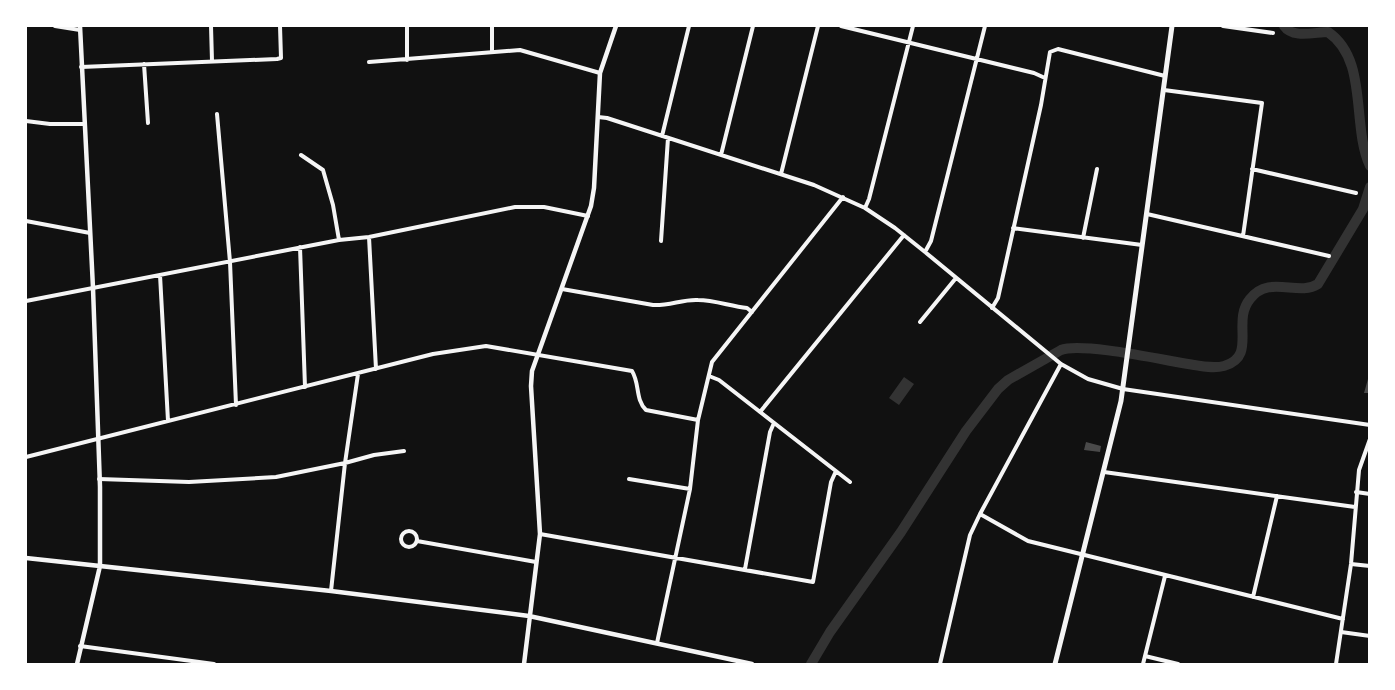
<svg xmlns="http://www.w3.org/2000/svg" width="1395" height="690" font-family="'Archivo Narrow',sans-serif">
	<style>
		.water { fill: #333 }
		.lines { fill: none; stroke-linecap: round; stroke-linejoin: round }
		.river { stroke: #333; stroke-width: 10 }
		.building { fill: #4a4a4a }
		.minor { stroke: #f5f5f5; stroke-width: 4 }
		.tertiary { stroke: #f5f5f5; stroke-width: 4.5 }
		.secondary { stroke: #f5f5f5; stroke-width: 5 }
	</style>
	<rect width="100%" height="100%" fill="#111"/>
	<path class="water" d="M 904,377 L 914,384 L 899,405 L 889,398 Z"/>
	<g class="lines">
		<path class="river" d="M 1284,26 C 1293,39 1315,32 1328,32 C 1369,60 1351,125 1370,166
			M 811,664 L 830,632 L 901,532 L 966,431 L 998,389 L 1008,380 L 1061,350 C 1081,342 1163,360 1188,364 C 1200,366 1213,369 1224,366 C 1258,356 1231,322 1250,299 C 1269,274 1298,297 1318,284 L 1363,209 L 1370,187"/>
	</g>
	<path class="building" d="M 1368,379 L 1370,379 L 1370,393 L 1364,393 Z
		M 1086,442 L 1101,446 L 1100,452 L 1084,450 Z"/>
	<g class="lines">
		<path class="minor" d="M 55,26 L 80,30
			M 211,26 L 212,61
			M 841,26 L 1034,73 L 1045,78
			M 1223,26 L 1273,33
			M 492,51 L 492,26
			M 407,60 L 407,26
			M 369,62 L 520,50 L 600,73
			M 144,64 L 148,123
			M 81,67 L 277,59 L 281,58 L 280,26
			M 1164,90 L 1262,103 L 1243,236
			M 217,114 L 230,262 L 236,405
			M 598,117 L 607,118 L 814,185 L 865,208 L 895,228 L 925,252 L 1061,364 L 1088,379 L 1123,389 L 1370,425
			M 26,121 L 50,124 L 85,124
			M 662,136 L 689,26
			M 301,155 L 323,170 L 333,205 L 339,240
			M 721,155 L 753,26
			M 1252,169 L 1356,193
			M 781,174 L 818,26
			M 865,208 L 869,199 L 913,26
			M 1147,214 L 1329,256
			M 26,221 L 90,233
			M 1013,228 L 1142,245
			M 369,237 L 376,369
			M 1083,238 L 1097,169
			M 661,241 L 668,138
			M 300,247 L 305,387
			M 925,252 L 931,241 L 985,26
			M 160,275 L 168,421
			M 562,289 L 653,305 C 669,306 683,299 698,300 C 714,300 730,306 747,308 L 752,312
			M 26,301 L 339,240 L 369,237 L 515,207 L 544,207 L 588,216
			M 992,308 L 998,298 L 1041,105 L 1050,52 L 1058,49 L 1165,76
			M 920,322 L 956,278
			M 709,376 L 719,380 L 850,482
			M 760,412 L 904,235
			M 26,457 L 433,354 L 486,346 L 632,371 C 640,384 635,399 646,410 L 698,420
			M 1104,472 L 1355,507
			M 99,479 L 189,482 L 276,477 L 345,463 L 374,455 L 404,451
			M 629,479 L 690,489
			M 1356,492 L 1370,494
			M 980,514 L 1028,541 L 1343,619
			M401 539a8 8 0 1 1 16 0a8 8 0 1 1-16 0Z
			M 540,534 L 813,582 L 831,482 L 836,471
			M 417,541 L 536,562
			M 1351,564 L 1370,566
			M 745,569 L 770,432 L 774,423
			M 331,591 L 345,463 L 358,374
			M 1253,597 L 1277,496
			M 1341,632 L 1370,636
			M 657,643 L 690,489 L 698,420 L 712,362 L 843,197
			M 80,646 L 214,664
			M 1145,656 L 1178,664
			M 940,664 L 970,535 L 980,514 L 1061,364
			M 1143,664 L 1165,576
			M 1336,664 L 1351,564 L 1359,470 L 1370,439"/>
		<path class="tertiary" d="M 26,558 L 331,591 L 529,616 L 752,664
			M 77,664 L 100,566 L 100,487 L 93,288 L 80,26
			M 524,664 L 540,534 L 531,386 L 532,371 L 591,206 L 594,188 L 600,73 L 616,26"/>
		<path class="secondary" d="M 1055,664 L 1121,401 L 1172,26"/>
	</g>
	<rect width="1395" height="690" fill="none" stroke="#ffffff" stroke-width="54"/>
</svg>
